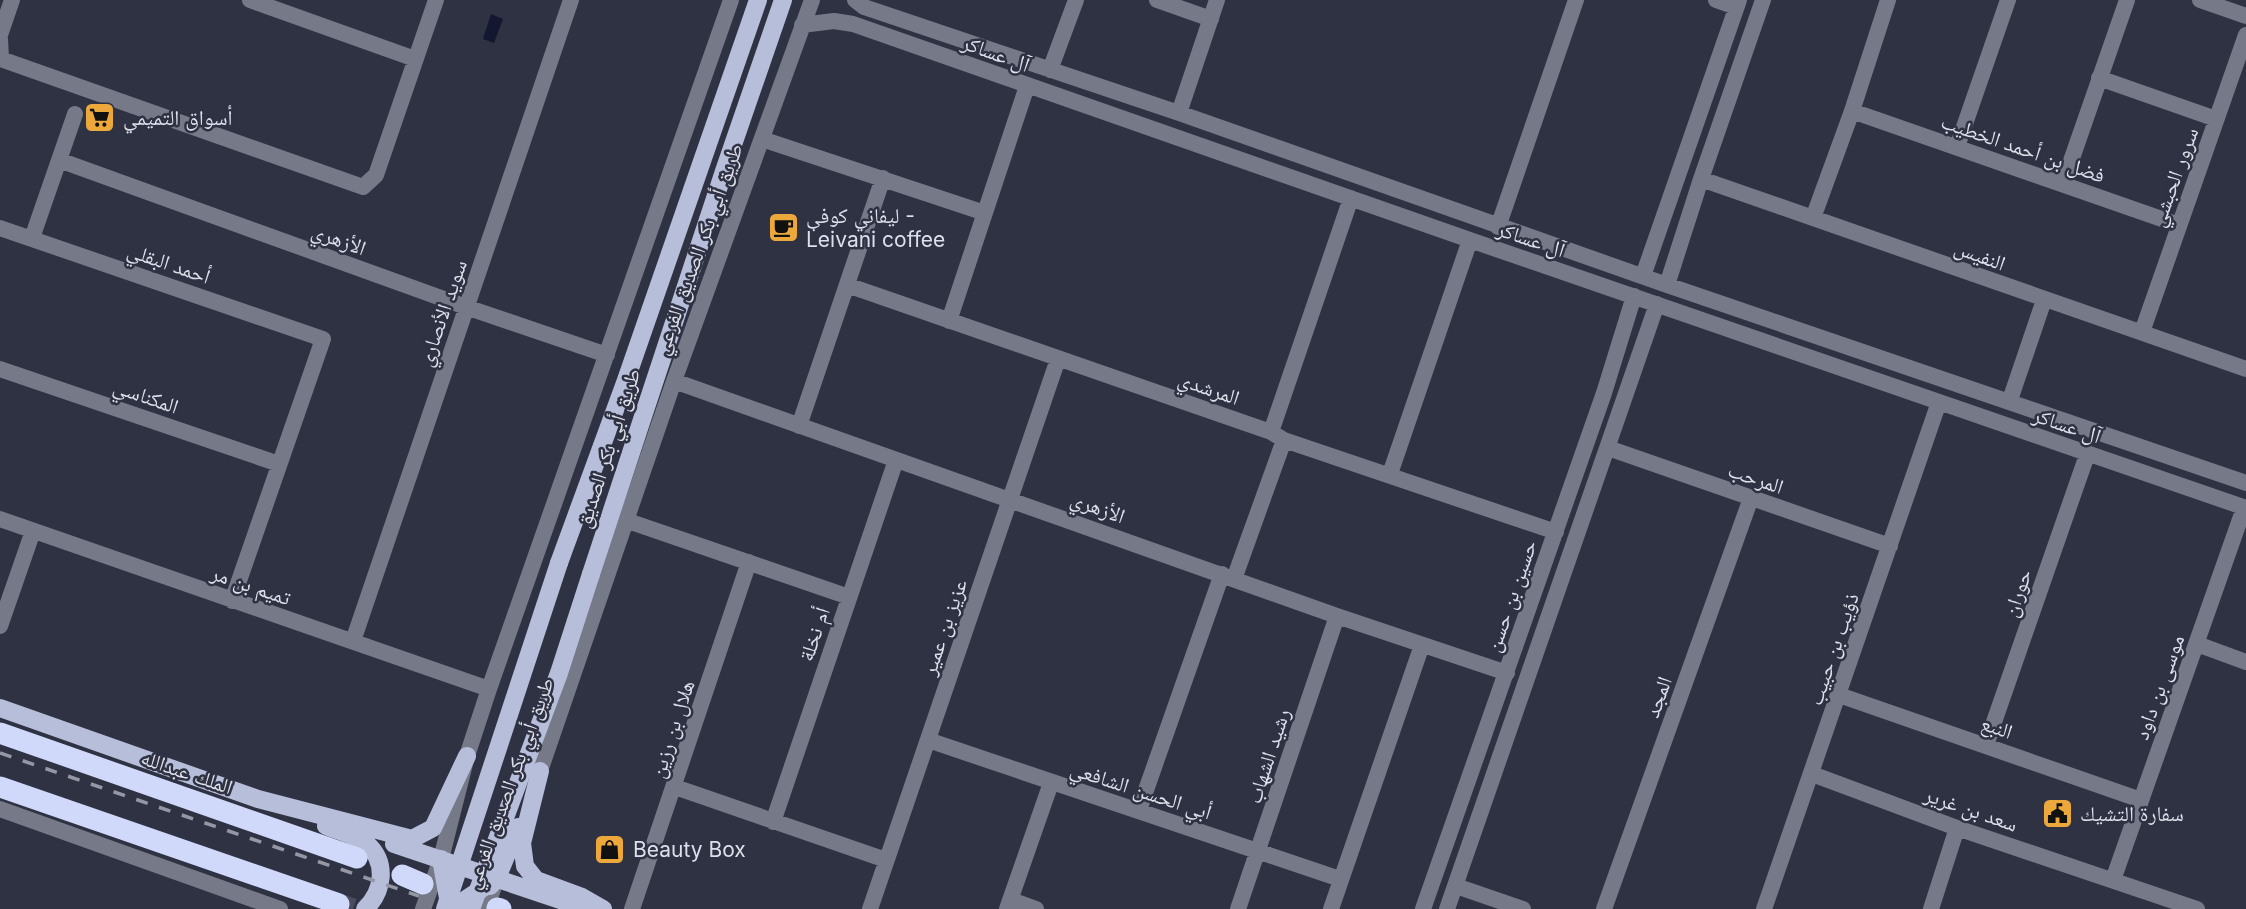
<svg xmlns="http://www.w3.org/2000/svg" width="2246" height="909" font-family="Inter,'Noto Naskh Arabic',sans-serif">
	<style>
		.water { fill: #13172f }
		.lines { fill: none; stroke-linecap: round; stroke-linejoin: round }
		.highway-tunnel { stroke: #494c5c; stroke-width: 21; stroke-dasharray: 21 10; stroke-linecap: butt }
		.minor { stroke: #767987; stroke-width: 16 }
		.major { stroke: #b7beda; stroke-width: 18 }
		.highway { stroke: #d1d9fb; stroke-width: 21 }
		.rail { stroke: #9497a4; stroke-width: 3.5; stroke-dasharray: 12 12; stroke-linecap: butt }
		.major-bridge { stroke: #b7beda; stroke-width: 18 }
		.labels { text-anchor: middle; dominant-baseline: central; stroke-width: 5; stroke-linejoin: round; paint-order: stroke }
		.street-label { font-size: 21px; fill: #dddfea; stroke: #2f3243 }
		.poi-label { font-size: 21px; fill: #dddfea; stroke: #2f3243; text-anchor: start }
	</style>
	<rect width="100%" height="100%" fill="#2f3243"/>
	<path class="water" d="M 491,14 L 503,19 L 494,43 L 483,39 Z"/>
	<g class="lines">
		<path class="highway-tunnel" d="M 339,904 L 353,909"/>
		<path class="minor" d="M 250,0 L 415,59
			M 855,0 L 864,7 L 1179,113 L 1667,285 L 2246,483
			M 1157,0 L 1211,19
			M 1716,0 L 1736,7
			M 2200,0 L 2246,16
			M 802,25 L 834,21 L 853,24 L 1470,240 L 2246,508
			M 0,35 L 12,0
			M 0,39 L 1,59 L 363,187 L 376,175 L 436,0
			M 1050,70 L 1076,0
			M 2099,78 L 2216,119
			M 1852,111 L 2179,225
			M 1179,113 L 1217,0
			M 762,139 L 985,213
			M 1957,147 L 2008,0
			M 59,160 L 466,307 L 607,355
			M 1701,179 L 2246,369
			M 2063,184 L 2127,0
			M 1813,218 L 1852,111 L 1888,0
			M 1498,227 L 1576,0
			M 0,228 L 323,339 L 232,601
			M 32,238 L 75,114
			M 1643,276 L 1739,0
			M 847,285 L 1271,432 L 1284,440 L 1556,532
			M 1667,285 L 1701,179 L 1763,0
			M 949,321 L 1027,86
			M 2142,332 L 2246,35
			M 0,369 L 279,464
			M 674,381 L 1337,616 L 1507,673
			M 2010,400 L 2044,300
			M 799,426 L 883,178
			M 1271,432 L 1351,198
			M 1608,448 L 1890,546
			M 1390,474 L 1470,240
			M 0,519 L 489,689
			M 628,521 L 849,597
			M 1234,579 L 1284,440
			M 0,626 L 33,531
			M 353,641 L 571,0
			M 2197,644 L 2246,662
			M 1839,695 L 2141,800
			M 928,740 L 1340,879
			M 1986,745 L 2087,455
			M 540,771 L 674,381 L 812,0
			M 1812,774 L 1957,828 L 2197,909
			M 675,787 L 886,860
			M 0,809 L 280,909
			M 1139,810 L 1222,574
			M 773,822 L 896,460
			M 2113,880 L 2244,508
			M 1456,886 L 1523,909
			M 1011,900 L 1036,909
			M 423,909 L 441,859 L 467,756 L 489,689 L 731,0
			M 486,909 L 497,878
			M 632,909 L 749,562
			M 870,909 L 1058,359
			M 1007,909 L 1051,783
			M 1238,909 L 1337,616
			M 1331,909 L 1422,645
			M 1423,909 L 1604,393 L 1634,296
			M 1447,909 L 1657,304
			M 1604,909 L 1751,498
			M 1764,909 L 1939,402
			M 1931,909 L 1957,828"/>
		<path class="major" d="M 559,563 L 626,380 L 758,0
			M 591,574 L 725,168 L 783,0
			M 0,708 L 258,799 L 412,839 L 433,828 L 467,756
			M 540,771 L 522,843 L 525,866 L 536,880 L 582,897 L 603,909
			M 326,826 C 338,831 357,836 367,844 C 388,863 383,892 365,909
			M 394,844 L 587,909
			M 441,859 L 449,904
			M 490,886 L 497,878 L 518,827
			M 451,909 L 486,886"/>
		<path class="highway" d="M 0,733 L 357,858
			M 0,787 L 339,904
			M 402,875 L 423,884
			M 497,908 L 501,909"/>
		<path class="rail" d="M 0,753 L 419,896"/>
		<path class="major-bridge" d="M 445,909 L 559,563
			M 471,909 L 559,673 L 591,574"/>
	</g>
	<defs>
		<symbol id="supermarket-square" viewBox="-11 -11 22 22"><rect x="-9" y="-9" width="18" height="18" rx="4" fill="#eda83b" stroke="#2f3243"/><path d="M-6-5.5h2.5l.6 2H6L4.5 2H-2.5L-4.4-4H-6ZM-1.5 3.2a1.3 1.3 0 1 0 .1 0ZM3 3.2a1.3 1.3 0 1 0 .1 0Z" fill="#111"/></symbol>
		<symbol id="cafe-square" viewBox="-11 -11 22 22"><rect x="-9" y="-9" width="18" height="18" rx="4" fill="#eda83b" stroke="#2f3243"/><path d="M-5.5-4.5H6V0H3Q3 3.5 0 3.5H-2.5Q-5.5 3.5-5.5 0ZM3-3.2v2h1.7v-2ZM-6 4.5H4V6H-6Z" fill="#111"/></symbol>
		<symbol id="civic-square" viewBox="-11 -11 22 22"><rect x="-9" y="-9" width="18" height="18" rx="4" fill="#eda83b" stroke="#2f3243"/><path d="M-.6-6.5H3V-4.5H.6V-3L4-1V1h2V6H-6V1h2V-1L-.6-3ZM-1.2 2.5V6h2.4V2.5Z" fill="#111"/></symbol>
		<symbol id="shop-square" viewBox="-11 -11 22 22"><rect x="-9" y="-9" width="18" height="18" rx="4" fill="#eda83b" stroke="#2f3243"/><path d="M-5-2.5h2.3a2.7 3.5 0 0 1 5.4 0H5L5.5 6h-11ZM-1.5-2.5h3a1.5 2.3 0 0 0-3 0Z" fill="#111"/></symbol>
	</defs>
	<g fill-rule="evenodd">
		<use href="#supermarket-square" x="82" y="100" width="35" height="35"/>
		<use href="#cafe-square" x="766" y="210" width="35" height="35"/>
		<use href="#civic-square" x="2040" y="796" width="35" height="35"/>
		<use href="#shop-square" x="592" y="832" width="35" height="35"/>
	</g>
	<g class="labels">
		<g class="street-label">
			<text transform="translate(996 53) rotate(20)">آل عساكر</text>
			<text transform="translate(2023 148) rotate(19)">فضل بن أحمد الخطيب</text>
			<text transform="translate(2174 177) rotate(-70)">سرور الحبشي</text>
			<text transform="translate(339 239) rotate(20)">الأزهري</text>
			<text transform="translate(1531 239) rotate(19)">آل عساكر</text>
			<text transform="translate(698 249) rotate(-70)">طريق أبي بكر الصديق الفرعي</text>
			<text transform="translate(1980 255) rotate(20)">النفيس</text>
			<text transform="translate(169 263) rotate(19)">أحمد البقلي</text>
			<text transform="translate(442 313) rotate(-71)">سويد الأنصاري</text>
			<text transform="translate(1209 388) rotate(19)">المرشدي</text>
			<text transform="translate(146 396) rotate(19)">المكناسي</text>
			<text transform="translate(2067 425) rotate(19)">آل عساكر</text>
			<text transform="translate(608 448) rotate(-72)">طريق أبي بكر الصديق</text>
			<text transform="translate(1756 478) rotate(19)">المرحب</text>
			<text transform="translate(1098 507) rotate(20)">الأزهري</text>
			<text transform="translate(251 585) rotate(19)">تميم بن مر</text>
			<text transform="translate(2017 593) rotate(-71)">حوران</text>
			<text transform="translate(1511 596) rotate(-71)">حسين بن حسن</text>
			<text transform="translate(944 627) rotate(-71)">عزيز بن عمير</text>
			<text transform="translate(814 634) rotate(-71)">أم نخلة</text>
			<text transform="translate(1833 649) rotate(-71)">ذؤيب بن حبيب</text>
			<text transform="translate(2159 687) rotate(-70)">موسى بن داود</text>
			<text transform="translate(1658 697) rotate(-70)">المجد</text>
			<text transform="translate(1997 727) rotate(19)">النبع</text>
			<text transform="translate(672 729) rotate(-72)">هلال بن رزين</text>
			<text transform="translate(1268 756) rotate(-72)">رشيد الشهاب</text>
			<text transform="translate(187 772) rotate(19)">الملك عبدالله</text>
			<text transform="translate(509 783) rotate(-70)">طريق أبي بكر الصديق الفرعي</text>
			<text transform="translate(1141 790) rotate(18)">أبي الحسن الشافعي</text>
			<text transform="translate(1971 809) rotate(19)">سعد بن غرير</text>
		</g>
		<g class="poi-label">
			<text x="123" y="117">أسواق التميمي</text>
			<text x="806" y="215">ليفاني كوفي -<tspan x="806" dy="24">Leivani coffee</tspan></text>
			<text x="2080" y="813">سفارة التشيك</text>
			<text x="633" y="849">Beauty Box</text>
		</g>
	</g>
</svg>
